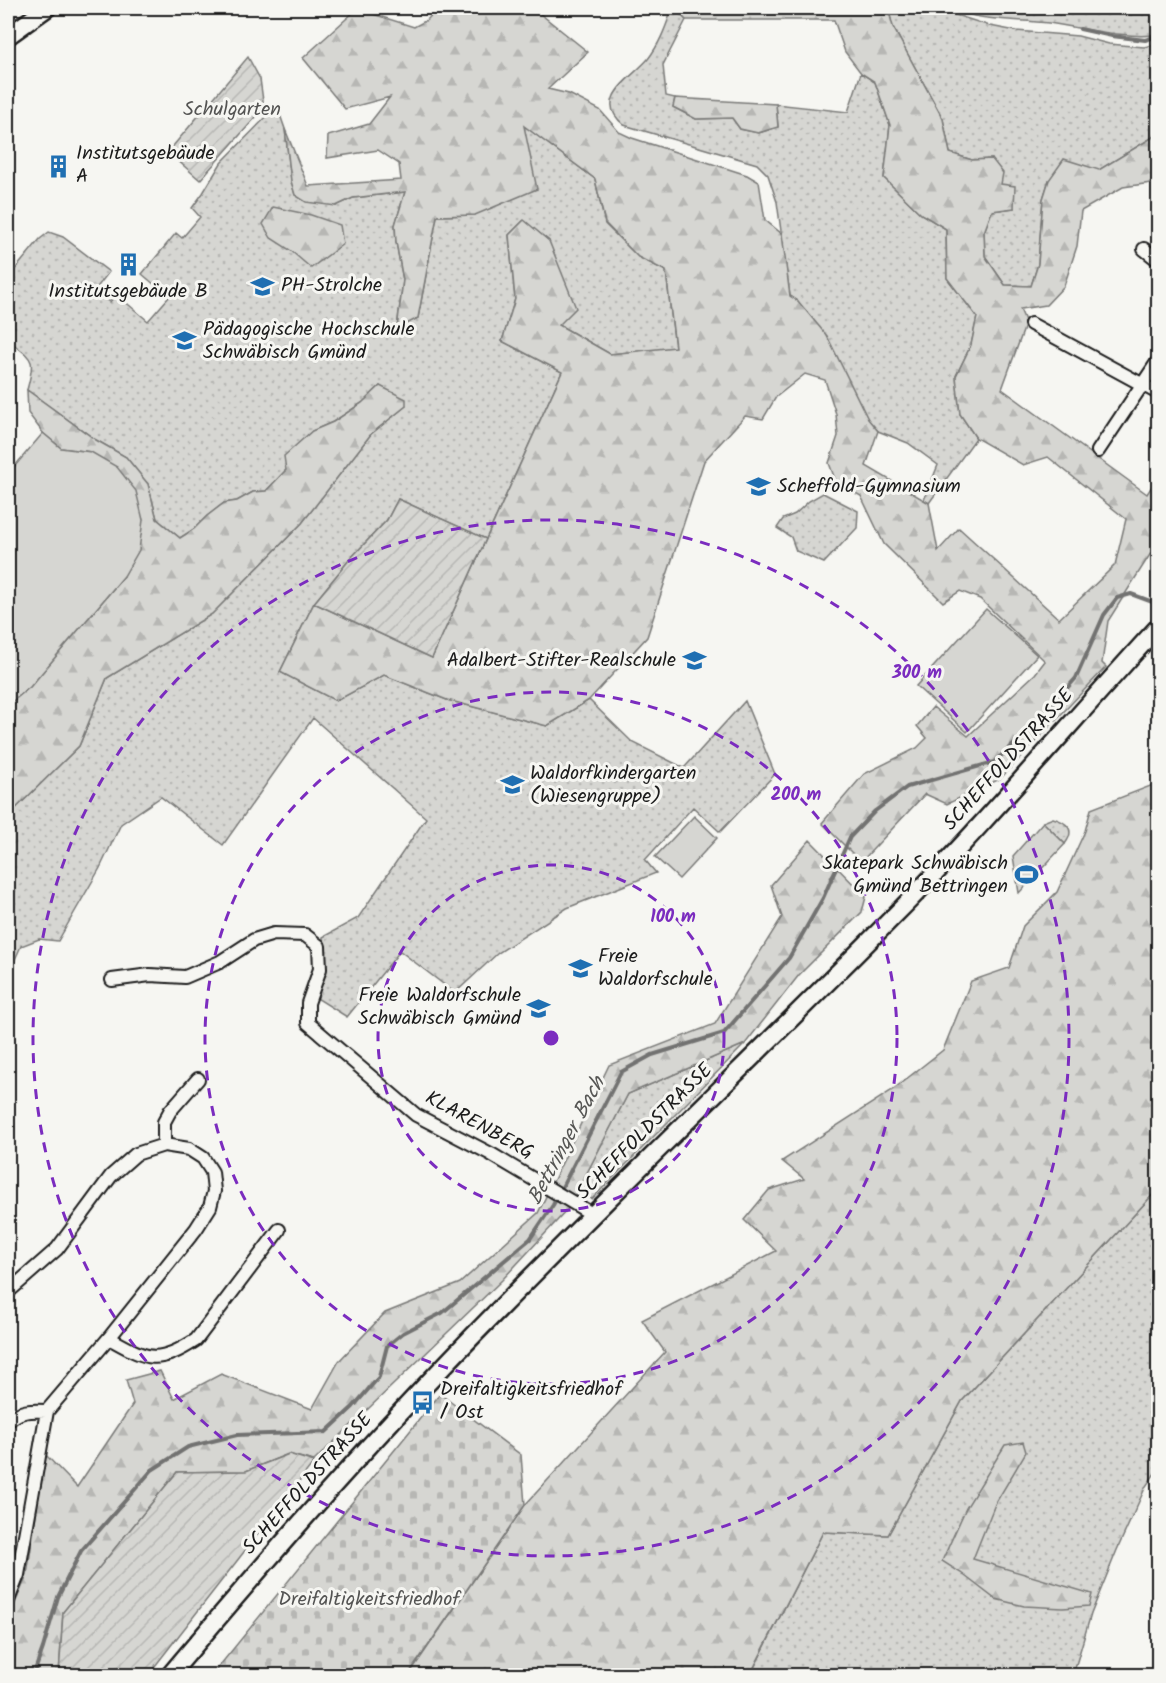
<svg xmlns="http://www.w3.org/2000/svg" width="1166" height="1683" font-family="Kalam,sans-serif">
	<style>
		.grass { fill: url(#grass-dots); stroke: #797977; stroke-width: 1.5 }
		.forest { fill: url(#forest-firs); stroke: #797977; stroke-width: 1.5 }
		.cemetery { fill: url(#cemetery-stones); stroke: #797977; stroke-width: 1.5 }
		.garden { fill: url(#garden-furrows); stroke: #797977; stroke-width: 1.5 }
		.pitch { fill: #d6d6d2; stroke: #797977; stroke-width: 1.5 }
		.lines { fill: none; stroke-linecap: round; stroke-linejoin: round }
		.stream { stroke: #727271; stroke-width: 4 }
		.street-casing { stroke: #1c1c1c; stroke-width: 16 }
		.secondary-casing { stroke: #1c1c1c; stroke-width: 21 }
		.street { stroke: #f6f6f2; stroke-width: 12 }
		.secondary { stroke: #f6f6f2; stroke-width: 16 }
		.ring { fill: none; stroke: #7b2cbf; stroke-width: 3; stroke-dasharray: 10 8 }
		.labels { text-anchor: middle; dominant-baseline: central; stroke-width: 6; stroke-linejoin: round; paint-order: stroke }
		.park-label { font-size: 20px; fill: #545453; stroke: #f6f6f2 }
		.poi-label { font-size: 20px; fill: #1c1c1c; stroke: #f6f6f2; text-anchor: start }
		.street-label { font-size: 20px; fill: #1c1c1c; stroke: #f6f6f2 }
		.water-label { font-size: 21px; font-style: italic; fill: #565654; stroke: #f6f6f2 }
		.centre { fill: #7b2cbf; stroke: #f6f6f2; stroke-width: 3 }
		.ring-label { font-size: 18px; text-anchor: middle; font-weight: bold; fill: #7b2cbf; stroke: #f6f6f2; stroke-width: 6; stroke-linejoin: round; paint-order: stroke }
	</style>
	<defs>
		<pattern id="grass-dots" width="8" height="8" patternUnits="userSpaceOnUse" patternTransform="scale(1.5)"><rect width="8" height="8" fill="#d6d6d2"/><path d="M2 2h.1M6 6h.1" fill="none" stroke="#b7b7b4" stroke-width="1.8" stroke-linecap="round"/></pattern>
		<pattern id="forest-firs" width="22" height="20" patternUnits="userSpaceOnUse" patternTransform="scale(1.5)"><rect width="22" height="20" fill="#d6d6d2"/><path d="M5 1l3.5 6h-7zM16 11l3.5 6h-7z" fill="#b7b7b4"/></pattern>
		<pattern id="cemetery-stones" width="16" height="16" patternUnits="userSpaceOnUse" patternTransform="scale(1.5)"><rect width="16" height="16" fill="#d6d6d2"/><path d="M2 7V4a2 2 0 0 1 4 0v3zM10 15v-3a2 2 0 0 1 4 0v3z" fill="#b7b7b4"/></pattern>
		<pattern id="garden-furrows" width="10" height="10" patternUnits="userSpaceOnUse" patternTransform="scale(1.5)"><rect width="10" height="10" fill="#d6d6d2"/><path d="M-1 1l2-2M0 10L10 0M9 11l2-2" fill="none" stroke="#b7b7b4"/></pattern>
	</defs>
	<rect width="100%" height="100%" fill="#f6f6f2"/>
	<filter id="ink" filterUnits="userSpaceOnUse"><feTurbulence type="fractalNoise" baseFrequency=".0167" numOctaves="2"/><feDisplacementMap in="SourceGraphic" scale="12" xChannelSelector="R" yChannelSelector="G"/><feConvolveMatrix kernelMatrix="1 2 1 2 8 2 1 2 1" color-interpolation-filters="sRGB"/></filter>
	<g filter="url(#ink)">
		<path class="grass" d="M 888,8 L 934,8 L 990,26 L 1016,31 L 1078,36 L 1109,44 L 1144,47 L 1158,44 L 1158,134 L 1099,170 L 1049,180 L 1043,199 L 1038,264 L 1031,286 L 1005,285 L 985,256 L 984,232 L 992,211 L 1014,208 L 1001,184 L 992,159 L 972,160 L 950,153 L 943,119 L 893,27 Z
			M 954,8 L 1158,8 L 1158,33 C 1142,42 1071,26 1049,23 C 1024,20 1000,21 975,16 C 968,14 961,10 954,8 Z
			M 671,12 L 679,13 L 686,20 L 663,65 L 666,96 L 675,98 L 673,107 L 696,119 L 732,118 L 740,129 L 759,133 L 778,127 L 776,104 L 848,112 L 861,73 L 875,82 L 890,125 L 884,178 L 921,214 L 946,229 L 947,278 L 977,317 L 971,345 L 956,376 L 960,414 L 976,438 L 929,503 L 924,500 L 938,465 L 908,443 L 878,431 L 868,420 L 798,301 L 790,296 L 777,202 L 768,175 L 757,164 L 624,125 C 592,99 631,79 648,59 C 659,45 665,29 671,12 Z
			M 277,106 L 285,129 L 291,180 L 295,195 L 336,206 L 353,198 L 405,192 L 395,225 L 396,242 L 403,280 L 397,328 L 418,318 L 437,216 L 475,215 L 523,125 L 595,179 L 605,224 L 638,257 L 666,271 L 675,348 L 610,354 L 559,325 L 549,241 L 523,221 L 509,235 L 515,299 L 502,341 L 562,372 L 486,539 L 398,499 L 387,520 L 350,559 L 314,603 L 280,672 L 336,701 L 384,675 L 447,700 L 547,726 L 589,700 L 632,742 L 684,768 L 745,701 L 775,774 L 720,832 L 693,807 L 645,860 L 656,873 L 567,908 L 498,953 L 455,993 L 400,951 L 347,1017 L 315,997 L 325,970 L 323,937 L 358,918 L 426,818 L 313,718 L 223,845 L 161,797 L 121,824 L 100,868 L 58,941 L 39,939 L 21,946 L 8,975 L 8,816 L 79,746 L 107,678 L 212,614 L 302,523 L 371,434 L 406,406 L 380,386 L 362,403 L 333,422 L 312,431 L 286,470 L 266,491 L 253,492 L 237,501 L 224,503 L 207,516 L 194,529 L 180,538 L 157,519 L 148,484 L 126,457 L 96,440 L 27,390 C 36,357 33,360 8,340 L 8,278 L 40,239 L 49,232 L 63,237 L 109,272 L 95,290 L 110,302 L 116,294 L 148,321 L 169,297 L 142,274 L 176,233 L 182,238 L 200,217 L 192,208 L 203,193 L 221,163 Z
			M 823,493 L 858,511 L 857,528 L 824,563 L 796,551 L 791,537 L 777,528 L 783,519 L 795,514 L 809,501 Z
			M 1053,818 C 1067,822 1076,830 1065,844 L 1043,822 Z
			M 745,1044 L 592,1199 L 576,1193 L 628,1094 Z
			M 1158,1189 L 1158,1469 L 1146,1486 L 1117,1550 L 1091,1614 L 1073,1675 L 750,1676 L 823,1532 L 888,1535 L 962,1401 Z"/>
		<path class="forest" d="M 438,8 L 533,8 L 588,52 L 548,89 L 569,94 L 600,110 L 619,132 L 632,138 L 747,175 L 759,182 L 765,220 L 782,234 L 790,296 L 798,301 L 827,336 L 868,419 L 878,431 L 866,466 L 929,503 L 938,551 L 959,528 L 1059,619 L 1115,565 L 1126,519 L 1048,457 L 1023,465 L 976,438 L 960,414 L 956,376 L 971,345 L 977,317 L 947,278 L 946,229 L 921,214 L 884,178 L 890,125 L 875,82 L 861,73 L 845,52 L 834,20 L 686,20 L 679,13 L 682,8 L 888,8 L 893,27 L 943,119 L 950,153 L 972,160 L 992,159 L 1003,173 L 1001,184 L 1015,186 L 1014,208 L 992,211 L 984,232 L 985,256 L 1005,285 L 1031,286 L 1038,264 L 1043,199 L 1049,180 L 1064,159 L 1099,170 L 1158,134 L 1158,182 L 1123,187 L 1081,211 L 1077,246 L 1064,286 L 1046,305 L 1020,309 L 1026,323 L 1002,389 L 1147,494 L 1158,477 L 1158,542 L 1108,621 L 1102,663 L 1106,667 L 1000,779 L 947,804 L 925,794 L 861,862 L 822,823 L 864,774 L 917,748 L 927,738 L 917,726 L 933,707 L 968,736 L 1035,674 L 1045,661 L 980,599 L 960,591 L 943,602 L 884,544 L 861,496 L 836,482 L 829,463 L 838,436 L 836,414 L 825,380 L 805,374 L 776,397 L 763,419 L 745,416 L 704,461 L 647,637 L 589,700 L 547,726 L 447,700 L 384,675 L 336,701 L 280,672 L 314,603 L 432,658 L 562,372 L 502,341 L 515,299 L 509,235 L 524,220 L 549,241 L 576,308 L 559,325 L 610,354 L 675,347 L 666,271 L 638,257 L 605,223 L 595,179 L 524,126 L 537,189 L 475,215 L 437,216 L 418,318 L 397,329 L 403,280 L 396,242 L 395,225 L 405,192 L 353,198 L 336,206 L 306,202 L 295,195 L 291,181 L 285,129 L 308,186 L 401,180 L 399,164 L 378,150 L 327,158 L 328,136 L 369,124 L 390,97 L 345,109 L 303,58 L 357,9 L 414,27 L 427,20 Z
			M 675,98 L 776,104 L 778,127 L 758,133 L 740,129 L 732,118 L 696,119 L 673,107 Z
			M 273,207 L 311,215 L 340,225 L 343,244 L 311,268 L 290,250 L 271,238 L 263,224 Z
			M 380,386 L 406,399 L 406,406 L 371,434 L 302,523 L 212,614 L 107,678 L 79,746 L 8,816 L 8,705 L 30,687 L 124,576 L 91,452 L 61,448 L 43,433 L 28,413 L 27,390 L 96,440 L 126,457 L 148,484 L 157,519 L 180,538 L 194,529 L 207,516 L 224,503 L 237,501 L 253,492 L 266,491 L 286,470 L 284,456 L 312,431 L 333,422 L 362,403 Z
			M 1158,783 L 1158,1189 L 962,1401 L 888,1535 L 823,1532 L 750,1675 L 408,1676 L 525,1505 L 665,1352 L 642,1320 L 776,1251 L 744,1220 L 769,1190 L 804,1179 L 782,1161 L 891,1091 L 943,1050 L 971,981 L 1009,968 L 1023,926 L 1057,892 L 1085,831 L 1091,809 Z
			M 810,840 L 866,897 L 862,912 L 799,975 L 745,1044 L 628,1094 L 568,1209 L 502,1280 L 314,1461 L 288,1454 L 246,1471 L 177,1472 L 63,1612 L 59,1675 L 8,1676 L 8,1620 L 27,1575 L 45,1454 L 77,1487 L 133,1404 L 126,1380 L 160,1371 L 174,1399 L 221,1374 L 312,1409 L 339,1361 L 385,1313 L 460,1283 L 538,1213 L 609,1065 L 715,1024 L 782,917 L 771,885 Z
			M 1023,1442 L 1026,1452 L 995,1504 L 973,1559 L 1092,1594 L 1089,1606 L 1063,1608 L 1024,1606 L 995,1599 L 961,1573 L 942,1561 L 966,1508 L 1005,1445 Z"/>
		<path class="cemetery" d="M 440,1394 L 521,1455 L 525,1505 L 408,1675 L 212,1675 Z"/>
		<path class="garden" d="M 248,57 L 260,79 L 264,108 L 200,180 L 168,152 Z
			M 398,499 L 486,539 L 432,658 L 314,603 L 350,559 L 387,520 Z
			M 289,1454 L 314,1462 L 148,1675 L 59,1675 L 63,1612 L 177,1472 L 246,1471 Z"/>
		<path class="pitch" d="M 43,433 L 61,448 L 91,452 L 117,467 L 136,491 L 143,520 L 139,550 L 124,576 L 30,687 L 8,705 L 8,474 Z
			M 986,609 L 1037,655 L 967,732 L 916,686 Z
			M 694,816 L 717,838 L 679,879 L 655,857 Z
			M 1043,822 L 1065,844 L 1019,893 L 1013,856 Z"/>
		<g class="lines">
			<path class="stream" d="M 1080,29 L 1112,36 L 1145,40 L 1158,36
				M 33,1676 L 43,1648 L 58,1597 L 81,1551 L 152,1470 L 188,1447 L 237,1435 L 326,1432 L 353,1407 L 379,1377 L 387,1346 L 403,1333 L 442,1313 L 530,1239 L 553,1205 L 621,1072 L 652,1055 L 724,1033 L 789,958 L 823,898 L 850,837 L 875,811 L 907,787 L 994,762 L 1030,730 L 1076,678 L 1104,615 L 1117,598 L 1131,594 L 1158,604"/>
			<defs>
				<path id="street" d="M 1144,249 L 1158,260
					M 1031,324 L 1158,393
					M 1098,451 L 1158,361
					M 112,980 L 150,975 L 185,977 L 220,962 L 254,940 L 274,934 L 305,935 L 319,946 L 320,969 L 308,1003 L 308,1023 L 416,1115 L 491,1154 L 592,1214
					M 164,1145 L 164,1122 L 170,1111 L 198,1079
					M 8,1292 L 57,1249 L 111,1176 L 136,1154 L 164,1145 L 189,1149 L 203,1158 L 212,1172 L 214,1191 L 210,1207 L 196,1229 L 109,1338 L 47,1411 L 18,1575 L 8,1600
					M 109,1338 C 147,1359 156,1366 196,1340 L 279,1230
					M 8,1421 C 20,1410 31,1410 47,1411"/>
				<path id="secondary" d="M 8,36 L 47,8
					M 169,1676 C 258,1570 348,1466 443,1367 C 590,1213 745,1067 894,916 C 986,823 1070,723 1158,627"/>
			</defs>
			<use href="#street" class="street-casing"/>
			<use href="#secondary" class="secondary-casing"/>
			<use href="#street" class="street"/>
			<use href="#secondary" class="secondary"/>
		</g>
	</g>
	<g class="ring">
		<circle cx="551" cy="1038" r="173"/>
		<circle cx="551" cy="1038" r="346"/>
		<circle cx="551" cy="1038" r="518"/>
	</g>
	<defs>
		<symbol id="building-bare" viewBox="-9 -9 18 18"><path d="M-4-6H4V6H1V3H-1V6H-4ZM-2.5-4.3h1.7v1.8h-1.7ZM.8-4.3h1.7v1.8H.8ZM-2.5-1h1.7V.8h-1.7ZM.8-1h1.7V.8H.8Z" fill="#1f6fb2" stroke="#f6f6f2" stroke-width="2.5" paint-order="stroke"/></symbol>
		<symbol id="school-bare" viewBox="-9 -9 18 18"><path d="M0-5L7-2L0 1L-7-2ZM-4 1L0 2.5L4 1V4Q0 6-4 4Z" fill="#1f6fb2" stroke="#f6f6f2" stroke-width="2.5" paint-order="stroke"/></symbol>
		<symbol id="university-bare" viewBox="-9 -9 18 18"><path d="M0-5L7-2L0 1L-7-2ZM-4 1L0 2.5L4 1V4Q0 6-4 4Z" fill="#1f6fb2" stroke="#f6f6f2" stroke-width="2.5" paint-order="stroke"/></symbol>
		<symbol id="stadium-bare" viewBox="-9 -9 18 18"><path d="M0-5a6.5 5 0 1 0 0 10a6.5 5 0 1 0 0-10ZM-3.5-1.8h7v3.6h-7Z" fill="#1f6fb2" stroke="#f6f6f2" stroke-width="2.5" paint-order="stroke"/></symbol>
		<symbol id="bus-bare" viewBox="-9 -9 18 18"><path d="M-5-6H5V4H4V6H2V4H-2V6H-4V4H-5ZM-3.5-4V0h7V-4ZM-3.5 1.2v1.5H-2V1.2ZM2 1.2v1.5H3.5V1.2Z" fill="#1f6fb2" stroke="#f6f6f2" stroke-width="2.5" paint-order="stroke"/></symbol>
	</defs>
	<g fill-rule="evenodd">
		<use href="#building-bare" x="42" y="150" width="33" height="33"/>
		<use href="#building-bare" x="112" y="248" width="33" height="33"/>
		<use href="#school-bare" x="246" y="270" width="33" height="33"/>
		<use href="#university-bare" x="168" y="324" width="33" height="33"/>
		<use href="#school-bare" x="742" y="470" width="33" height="33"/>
		<use href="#school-bare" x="678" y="644" width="33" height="33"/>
		<use href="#school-bare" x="496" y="768" width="33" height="33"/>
		<use href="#stadium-bare" x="1010" y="858" width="33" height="33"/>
		<use href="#school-bare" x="564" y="952" width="33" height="33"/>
		<use href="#school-bare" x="522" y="992" width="33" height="33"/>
		<use href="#bus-bare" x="406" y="1386" width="33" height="33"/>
	</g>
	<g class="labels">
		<g class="park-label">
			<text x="232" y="110">Schulgarten</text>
			<text x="369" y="1600">Dreifaltigkeitsfriedhof</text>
		</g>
		<g class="poi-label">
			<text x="76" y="154">Institutsgebäude<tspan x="76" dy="23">A</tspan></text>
			<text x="281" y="286">PH-Strolche</text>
			<text x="128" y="292" text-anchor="middle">Institutsgebäude B</text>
			<text x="203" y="330">Pädagogische Hochschule<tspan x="203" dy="23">Schwäbisch Gmünd</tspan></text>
			<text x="777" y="487">Scheffold-Gymnasium</text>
			<text x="676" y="661" text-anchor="end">Adalbert-Stifter-Realschule</text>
			<text x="530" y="774">Waldorfkindergarten<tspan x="530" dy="23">(Wiesengruppe)</tspan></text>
			<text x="1008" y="864" text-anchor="end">Skatepark Schwäbisch<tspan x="1008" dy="23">Gmünd Bettringen</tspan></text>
			<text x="598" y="957">Freie<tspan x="598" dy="23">Waldorfschule</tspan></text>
			<text x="521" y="996" text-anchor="end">Freie Waldorfschule<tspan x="521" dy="23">Schwäbisch Gmünd</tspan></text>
			<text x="440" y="1390">Dreifaltigkeitsfriedhof<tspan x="440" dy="23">/ Ost</tspan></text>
		</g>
		<g class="street-label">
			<text transform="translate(1009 760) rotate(-48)">SCHEFFOLDSTRASSE</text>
			<text transform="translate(479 1126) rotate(29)">KLARENBERG</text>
			<text transform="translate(645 1132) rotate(-45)">SCHEFFOLDSTRASSE</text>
			<text transform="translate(308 1484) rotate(-48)">SCHEFFOLDSTRASSE</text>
		</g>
		<g class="water-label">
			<text transform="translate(567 1141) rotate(-62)">Bettringer Bach</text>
		</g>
	</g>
	<circle cx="551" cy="1038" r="9" class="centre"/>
	<g class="ring-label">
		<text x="917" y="678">300 m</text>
		<text x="796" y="800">200 m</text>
		<text x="673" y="922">100 m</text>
	</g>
	<rect width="1166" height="1683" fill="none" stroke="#f6f6f2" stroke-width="30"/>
	<rect x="15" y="15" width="1136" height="1653" fill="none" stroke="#1c1c1c" stroke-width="2" filter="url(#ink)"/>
</svg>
